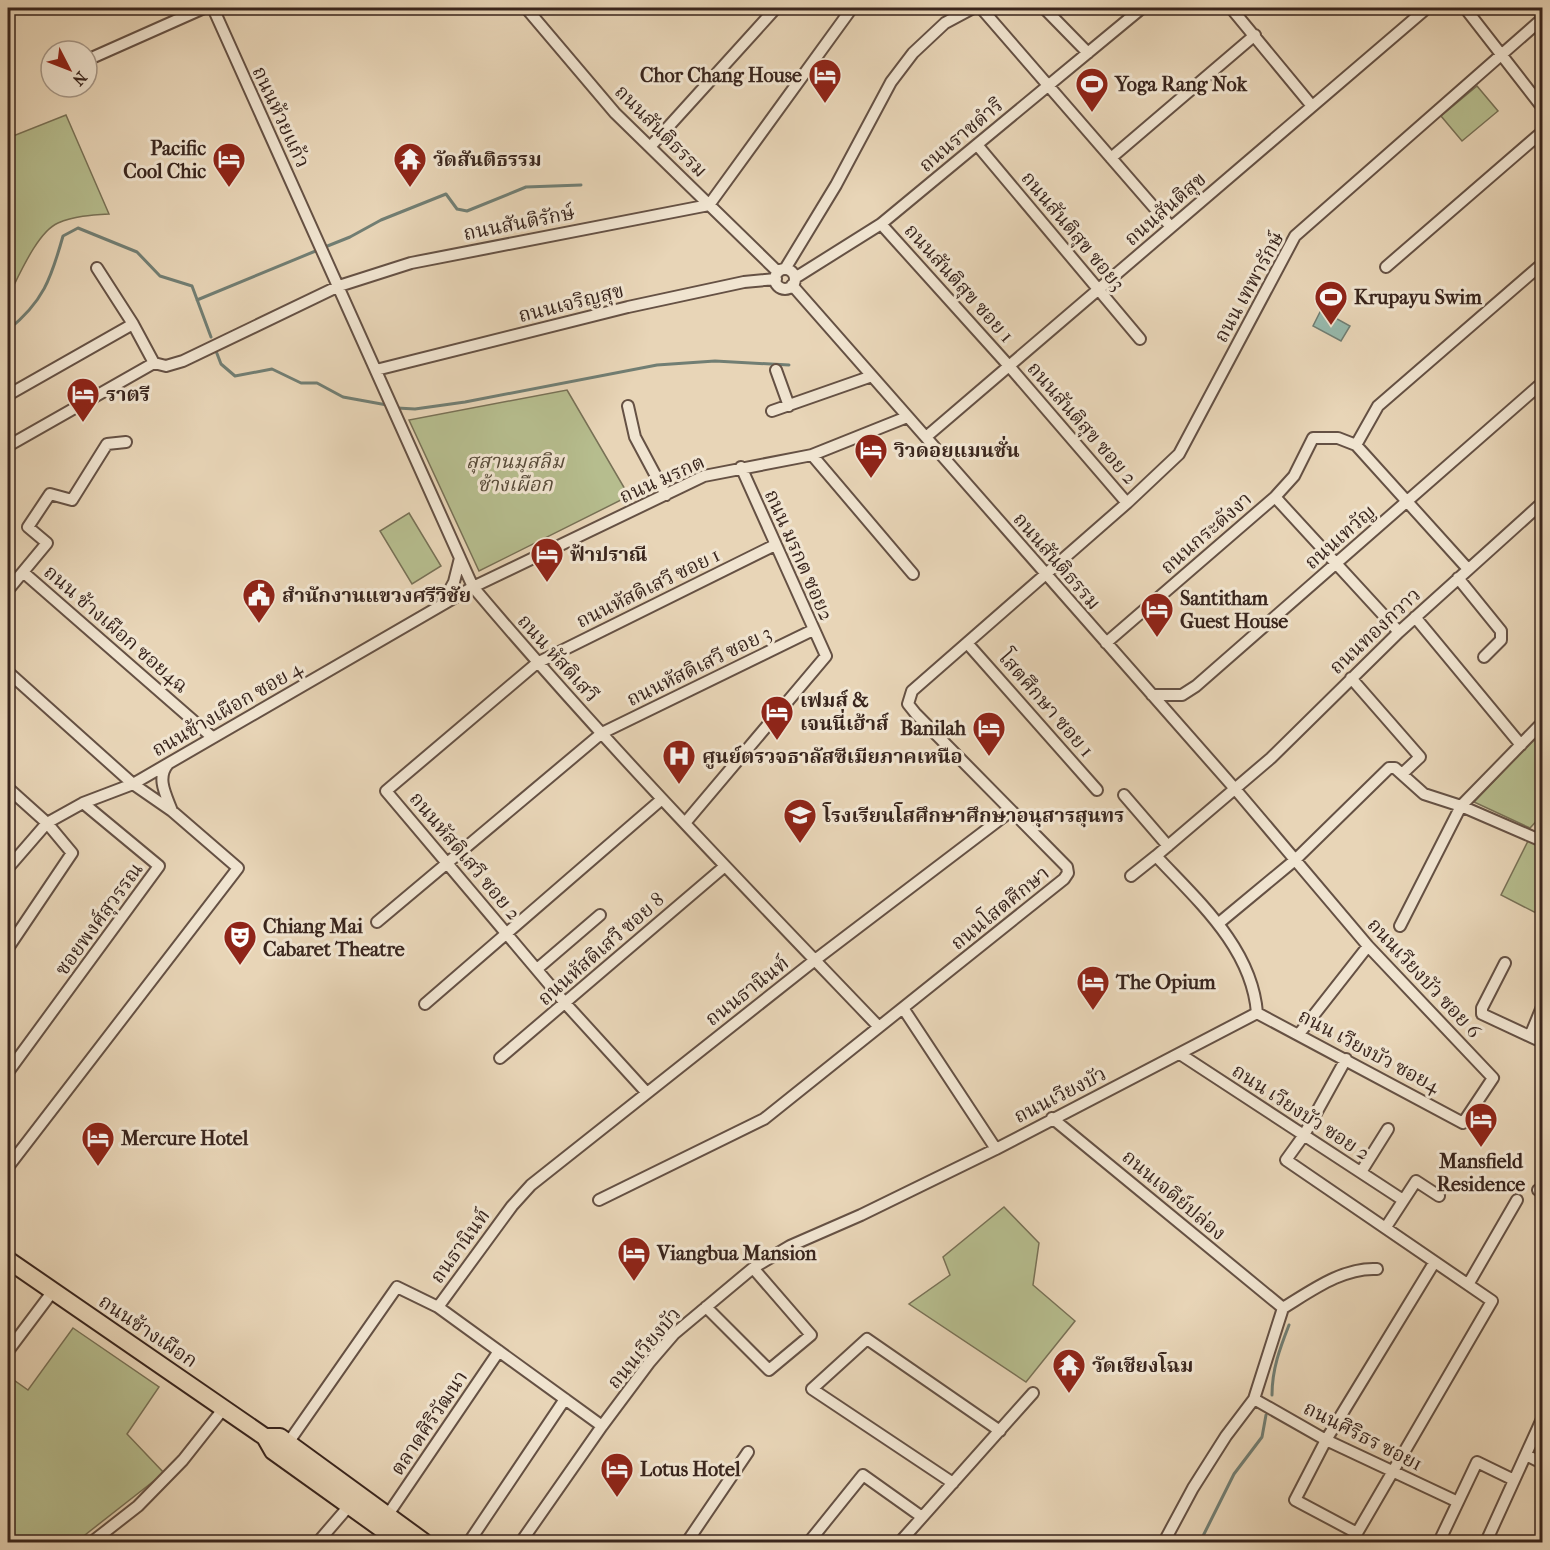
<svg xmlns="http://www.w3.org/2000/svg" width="1550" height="1550" font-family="'IM FELL French Canon','Noto Serif Thai',serif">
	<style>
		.green { fill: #b6bd8e; stroke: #787156; stroke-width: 1.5 }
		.water { fill: #97b9ac; stroke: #717e73; stroke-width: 1.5 }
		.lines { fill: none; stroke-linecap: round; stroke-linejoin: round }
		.stream { stroke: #717e73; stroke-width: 3 }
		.street-casing { stroke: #655144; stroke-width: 14 }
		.primary-casing { stroke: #39251d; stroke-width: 20 }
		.street { stroke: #f0e4d0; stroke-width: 10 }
		.primary { stroke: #e8d5b7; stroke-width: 16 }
		.labels { text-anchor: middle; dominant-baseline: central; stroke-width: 6; stroke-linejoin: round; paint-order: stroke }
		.poi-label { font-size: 20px; font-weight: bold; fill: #39251d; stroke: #f0e4d0; text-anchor: start }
		.street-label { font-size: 20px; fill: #39251d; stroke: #f0e4d0 }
		.park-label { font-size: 20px; font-style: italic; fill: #584b39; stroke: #f0e4d0 }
	</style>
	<rect width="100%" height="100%" fill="#e8d5b7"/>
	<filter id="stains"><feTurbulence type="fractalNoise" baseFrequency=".00333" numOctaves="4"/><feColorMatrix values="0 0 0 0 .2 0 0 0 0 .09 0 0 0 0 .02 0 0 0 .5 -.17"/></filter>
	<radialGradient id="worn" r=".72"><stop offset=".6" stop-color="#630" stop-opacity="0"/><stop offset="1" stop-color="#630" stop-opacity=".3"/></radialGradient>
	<path class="green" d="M 1477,86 L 1498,111 L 1462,141 L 1441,116 Z
		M 66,115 L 109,214 C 91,215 74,216 58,223 C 37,232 18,278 8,297 L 8,138 Z
		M 567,390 L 629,496 L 479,571 L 409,420 Z
		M 409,513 L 441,566 L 412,584 L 380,531 Z
		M 1542,731 L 1542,815 L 1530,828 L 1474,802 Z
		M 1529,839 L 1542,846 L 1542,916 L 1501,895 Z
		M 1004,1207 L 1039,1243 L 1033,1285 L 1075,1321 L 1026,1382 L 909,1304 L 950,1275 L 943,1257 Z
		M 73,1328 L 159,1387 L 127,1434 L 164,1473 L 76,1542 L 8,1542 L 8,1376 L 28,1390 Z"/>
	<path class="water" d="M 1321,310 L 1350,326 L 1341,341 L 1313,326 Z"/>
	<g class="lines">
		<path class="stream" d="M 325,247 L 350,237 L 381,220 L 446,194 L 457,209 L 467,211 L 526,187 L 581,185
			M 197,300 L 318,250
			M 8,330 C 43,302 51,279 63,236 L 78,228 L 137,252 L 160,276 L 192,286 L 211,337
			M 216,351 L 221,364 L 235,376 L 272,369 L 301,383 L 317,383 L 343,397 L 387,405
			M 397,408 L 415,409 L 465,402 L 657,365 L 715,361 L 789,365
			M 1272,1395 C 1272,1369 1280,1348 1289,1325
			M 1200,1542 L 1234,1474 L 1262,1437 L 1266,1415"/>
		<defs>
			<path id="street" d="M 213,8 L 473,587 C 602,740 741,883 879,1027
				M 526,8 L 615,113 L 778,272
				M 981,8 L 1171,227
				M 1044,8 L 1088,53
				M 1231,8 L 1312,106
				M 1465,8 L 1542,107
				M 87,60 L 204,8
				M 978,146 L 1140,339
				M 650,147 L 776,8
				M 1111,158 L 1255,35
				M 881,224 L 1009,366 L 1127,503
				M 1386,267 L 1542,132
				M 97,268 L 133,324
				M 785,269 L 836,185 L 891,82 L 913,53 L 945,23 L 973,8
				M775 279a10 10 0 1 1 20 0a10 10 0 1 1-20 0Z
				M 795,278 L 881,224 L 1142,8
				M 792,285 L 1236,790 L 1368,946 L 1493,1078 L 1463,1123 L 1257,1013
				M 154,363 L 166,366 L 183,361 L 339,286 L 411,263 L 709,205 L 852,8
				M 376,370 L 628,307 L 744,282 L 776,279
				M 776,370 L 789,406
				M 8,395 L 133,324 L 154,363
				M 628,406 L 635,437 L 666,495
				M 772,411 L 872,376
				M 926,437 L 1427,8
				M 1356,445 L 1378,406 L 1542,264
				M 8,446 L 154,363
				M 812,455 L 913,574
				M 1275,497 L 1399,632
				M 23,572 L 212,737
				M 1458,578 L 1501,631 L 1501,640 L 1484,657
				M 8,590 L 47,543 L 28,527 L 50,494 L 72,500 L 107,444 L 126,442
				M 442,604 L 454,582 L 460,558
				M 1415,617 L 1521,745
				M 967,643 L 1097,790
				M 1106,643 L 1275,497 L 1294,476 L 1313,438 L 1338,438 L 1356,445 L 1468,569
				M 8,672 L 133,784 L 172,811 L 238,868 L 8,1167
				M 1351,678 L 1420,757 L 1402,774
				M 1152,695 L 1182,695 L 1196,686 L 1542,383
				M 168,764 C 156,778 166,795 172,811
				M 8,788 L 47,823 L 72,853 L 8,948
				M 1124,795 L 1168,846
				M 685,823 L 826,656 L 741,467
				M 8,868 L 47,823 L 83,803 L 133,784 L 473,587 L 704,476 L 812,455 L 907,417
				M 1131,876 L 1156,856
				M 377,922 L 602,733 L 813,630
				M 1219,923 L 1295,860 L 1389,768 L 1395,768 L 1424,794 L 1461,806 L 1542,841
				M 1400,926 L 1461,806 L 1542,723
				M 1505,963 L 1482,1008 L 1482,1014 L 1542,1042
				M 537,969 L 600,915
				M 425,1004 L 662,799
				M 903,1008 L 996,1149
				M 1299,1034 L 1368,946
				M 1530,1036 L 1542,1007
				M 1180,1054 L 1403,1200
				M 500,1058 L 725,866
				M 1346,1059 L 1304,1135 L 1286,1160 L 1492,1301 L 1357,1533 L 1295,1500 L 1326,1440 L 1434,1263
				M 8,1072 L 159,866 L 83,803
				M 647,1093 L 565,1003 L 386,791 L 537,663 L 775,545
				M 1052,1118 L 1283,1308
				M 1361,1172 L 1388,1129
				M 1538,1190 L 1542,1193
				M 599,1200 L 764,1119 L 1064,879 L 1068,873 L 1067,867 L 916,714 L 908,704 L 912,691 L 1127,503 L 1179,454 L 1295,236 L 1542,19
				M 1386,1227 L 1416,1181 L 1439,1196
				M 1469,1283 L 1517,1200
				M 438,1307 L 512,1206 L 531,1185 L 815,960 L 1011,811
				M 706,1307 L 769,1370 L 811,1335 L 753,1268
				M 1283,1308 C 1311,1291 1343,1267 1377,1269
				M 8,1351 L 53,1291
				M 1254,1399 L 1326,1440 L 1458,1502
				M 288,1443 L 397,1287 L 438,1307 L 602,1426
				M 1526,1455 L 1542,1463
				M 953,1483 L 812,1389 L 867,1339 L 1000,1431
				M 387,1516 L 499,1351
				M 92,1542 L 138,1506 L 183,1460 L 224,1408
				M 318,1542 L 349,1506
				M 469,1542 L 565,1399
				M 521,1542 L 602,1426 L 649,1363 L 674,1334 L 753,1268 L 790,1246 L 861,1215 L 996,1149 L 1257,1013 C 1252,948 1198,901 1156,856 L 1271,758 L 1399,632 L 1542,503
				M 687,1542 L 748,1452
				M 809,1542 L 863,1475 L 922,1517
				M 900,1542 L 1033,1393
				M 1164,1542 L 1193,1488 L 1226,1436 L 1254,1399 L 1283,1308
				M 1439,1542 L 1477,1462 L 1514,1480
				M 1486,1542 L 1542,1419"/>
			<path id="primary" d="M 8,1260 L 265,1437 L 273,1451 L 400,1542
				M 265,1437 L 280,1437 L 424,1542"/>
		</defs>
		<use href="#street" class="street-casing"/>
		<use href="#primary" class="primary-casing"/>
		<use href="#street" class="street"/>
		<use href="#primary" class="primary"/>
	</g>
	<defs>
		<symbol id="hotel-pin" viewBox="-11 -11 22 30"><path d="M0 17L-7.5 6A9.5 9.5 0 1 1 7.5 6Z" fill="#8f2418" stroke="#f0e4d0"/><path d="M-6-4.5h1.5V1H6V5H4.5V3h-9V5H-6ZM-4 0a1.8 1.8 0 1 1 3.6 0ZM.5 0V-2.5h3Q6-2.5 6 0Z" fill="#fff"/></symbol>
		<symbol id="stadium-pin" viewBox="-11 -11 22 30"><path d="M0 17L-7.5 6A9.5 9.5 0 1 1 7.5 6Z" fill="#8f2418" stroke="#f0e4d0"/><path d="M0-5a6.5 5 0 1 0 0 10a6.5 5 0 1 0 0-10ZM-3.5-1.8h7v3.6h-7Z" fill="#fff"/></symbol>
		<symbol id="temple-pin" viewBox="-11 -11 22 30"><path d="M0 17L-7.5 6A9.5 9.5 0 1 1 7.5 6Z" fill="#8f2418" stroke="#f0e4d0"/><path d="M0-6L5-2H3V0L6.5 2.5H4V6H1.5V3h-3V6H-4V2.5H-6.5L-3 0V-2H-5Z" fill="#fff"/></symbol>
		<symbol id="civic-pin" viewBox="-11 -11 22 30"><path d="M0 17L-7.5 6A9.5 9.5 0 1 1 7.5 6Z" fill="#8f2418" stroke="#f0e4d0"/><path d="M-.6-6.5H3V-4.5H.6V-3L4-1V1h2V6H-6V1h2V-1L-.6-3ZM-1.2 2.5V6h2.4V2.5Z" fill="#fff"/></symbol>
		<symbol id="hospital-pin" viewBox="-11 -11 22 30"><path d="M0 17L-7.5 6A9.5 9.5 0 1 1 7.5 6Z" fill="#8f2418" stroke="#f0e4d0"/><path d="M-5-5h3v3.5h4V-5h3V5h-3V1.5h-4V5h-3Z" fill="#fff"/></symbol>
		<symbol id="school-pin" viewBox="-11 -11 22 30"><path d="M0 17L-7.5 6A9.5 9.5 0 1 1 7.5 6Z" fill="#8f2418" stroke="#f0e4d0"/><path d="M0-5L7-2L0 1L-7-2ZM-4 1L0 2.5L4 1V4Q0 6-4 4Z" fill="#fff"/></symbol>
		<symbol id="theatre-pin" viewBox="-11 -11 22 30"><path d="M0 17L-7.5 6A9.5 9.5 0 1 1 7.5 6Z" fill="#8f2418" stroke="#f0e4d0"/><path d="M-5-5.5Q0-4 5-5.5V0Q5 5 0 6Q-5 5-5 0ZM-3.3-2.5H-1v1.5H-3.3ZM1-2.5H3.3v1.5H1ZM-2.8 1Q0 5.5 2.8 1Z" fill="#fff"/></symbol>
	</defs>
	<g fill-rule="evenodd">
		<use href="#hotel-pin" x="806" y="56" width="38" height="52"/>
		<use href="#stadium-pin" x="1073" y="65" width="38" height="52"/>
		<use href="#hotel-pin" x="210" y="140" width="38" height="52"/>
		<use href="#temple-pin" x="391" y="140" width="38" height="52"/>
		<use href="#stadium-pin" x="1312" y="278" width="38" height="52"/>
		<use href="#hotel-pin" x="64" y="375" width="38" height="52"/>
		<use href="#hotel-pin" x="852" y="431" width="38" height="52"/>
		<use href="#hotel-pin" x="528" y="535" width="38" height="52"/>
		<use href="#civic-pin" x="240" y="576" width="38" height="52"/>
		<use href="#hotel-pin" x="1138" y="590" width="38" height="52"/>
		<use href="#hotel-pin" x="758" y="693" width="38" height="52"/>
		<use href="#hotel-pin" x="970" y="709" width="38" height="52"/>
		<use href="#hospital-pin" x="660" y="737" width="38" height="52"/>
		<use href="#school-pin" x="781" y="796" width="38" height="52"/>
		<use href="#theatre-pin" x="221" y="918" width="38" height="52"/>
		<use href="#hotel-pin" x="1074" y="963" width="38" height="52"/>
		<use href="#hotel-pin" x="1462" y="1100" width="38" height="52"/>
		<use href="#hotel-pin" x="79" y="1119" width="38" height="52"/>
		<use href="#hotel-pin" x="615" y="1234" width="38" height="52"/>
		<use href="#temple-pin" x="1050" y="1346" width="38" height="52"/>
		<use href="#hotel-pin" x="598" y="1450" width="38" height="52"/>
	</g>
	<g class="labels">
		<g class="poi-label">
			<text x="802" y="75" text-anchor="end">Chor Chang House</text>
			<text x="1115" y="84">Yoga Rang Nok</text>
			<text x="206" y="148" text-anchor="end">Pacific<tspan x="206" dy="23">Cool Chic</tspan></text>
			<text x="433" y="159">วัดสันติธรรม</text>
			<text x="1354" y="297">Krupayu Swim</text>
			<text x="106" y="394">ราตรี</text>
			<text x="894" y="450">วิวดอยแมนชั่น</text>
			<text x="570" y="554">ฟ้าปราณี</text>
			<text x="282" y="595">สำนักงานแขวงศรีวิชัย</text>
			<text x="1180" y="598">Santitham<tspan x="1180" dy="23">Guest House</tspan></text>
			<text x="800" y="700">เฟมส์ &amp;<tspan x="800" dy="23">เจนนี่เฮ้าส์</tspan></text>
			<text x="966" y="728" text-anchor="end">Banilah</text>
			<text x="702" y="756">ศูนย์ตรวจธาลัสซีเมียภาคเหนือ</text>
			<text x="823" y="815">โรงเรียนโสศึกษาศึกษาอนุสารสุนทร</text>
			<text x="263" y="926">Chiang Mai<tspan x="263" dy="23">Cabaret Theatre</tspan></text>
			<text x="1116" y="982">The Opium</text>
			<text x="121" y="1138">Mercure Hotel</text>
			<text x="1481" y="1161" text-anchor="middle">Mansfield<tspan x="1481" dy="23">Residence</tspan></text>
			<text x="657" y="1253">Viangbua Mansion</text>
			<text x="1092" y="1365">วัดเชียงโฉม</text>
			<text x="640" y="1469">Lotus Hotel</text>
		</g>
		<g class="street-label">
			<text transform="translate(281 117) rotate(65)">ถนนห้วยแก้ว</text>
			<text transform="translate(661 131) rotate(45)">ถนนสันติธรรม</text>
			<text transform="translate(961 135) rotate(-40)">ถนนราชดำริ</text>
			<text transform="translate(1165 209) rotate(-41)">ถนนสันติสุข</text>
			<text transform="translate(519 223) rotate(-11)">ถนนสันติรักษ์</text>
			<text transform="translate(1073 231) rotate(50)">ถนนสันติสุข ซอย3</text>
			<text transform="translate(959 283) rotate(48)">ถนนสันติสุข ซอย 1</text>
			<text transform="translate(1249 287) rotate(-61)">ถนน เทพารักษ์</text>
			<text transform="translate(571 303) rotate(-14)">ถนนเจริญสุข</text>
			<text transform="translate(1082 423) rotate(49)">ถนนสันติสุข ซอย 2</text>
			<text transform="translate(662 479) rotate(-24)">ถนน มรกต</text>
			<text transform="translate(1206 533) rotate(-41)">ถนนกระดังงา</text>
			<text transform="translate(1340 537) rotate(-41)">ถนนเทวัญ</text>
			<text transform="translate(799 555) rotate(66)">ถนน มรกต ซอย2</text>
			<text transform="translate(1057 561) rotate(49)">ถนนสันติธรรม</text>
			<text transform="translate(648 588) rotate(-26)">ถนนหัสดิเสวี ซอย 1</text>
			<text transform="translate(116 629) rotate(41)">ถนน ช้างเผือก ซอย4ฉ</text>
			<text transform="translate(1375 631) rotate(-43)">ถนนทองกวาว</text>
			<text transform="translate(558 658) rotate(48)">ถนน หัสดิเสวี</text>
			<text transform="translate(699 666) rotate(-26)">ถนนหัสดิเสวี ซอย 3</text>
			<text transform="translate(1046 704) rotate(49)">โสตศึกษา ซอย 1</text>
			<text transform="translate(227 709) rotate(-30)">ถนนช้างเผือก ซอย 4</text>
			<text transform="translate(465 856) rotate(50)">ถนนหัสดิเสวี ซอย 2</text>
			<text transform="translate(1000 908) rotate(-39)">ถนนโสตศึกษา</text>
			<text transform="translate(99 919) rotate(-54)">ซอยพงศ์สุวรรณ</text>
			<text transform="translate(601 949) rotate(-41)">ถนนหัสดิเสวี ซอย 8</text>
			<text transform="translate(1424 978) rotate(47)">ถนนเวียงบัว ซอย 6</text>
			<text transform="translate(747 991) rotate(-38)">ถนนธานินท์</text>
			<text transform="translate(1369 1051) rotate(28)">ถนน เวียงบัว ซอย4</text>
			<text transform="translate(1060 1095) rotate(-27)">ถนนเวียงบัว</text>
			<text transform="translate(1301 1112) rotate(33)">ถนน เวียงบัว ซอย 2</text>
			<text transform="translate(1174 1195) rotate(40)">ถนนเจดีย์ปล่อง</text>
			<text transform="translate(460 1246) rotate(-54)">ถนธานินท์</text>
			<text transform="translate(148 1331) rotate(34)">ถนนช้างเผือก</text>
			<text transform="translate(644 1348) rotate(-49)">ถนนเวียงบัว</text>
			<text transform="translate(429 1423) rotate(-56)">ตลาดศิริวัฒนา</text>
			<text transform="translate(1363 1436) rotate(27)">ถนนศิริธร ซอย1</text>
		</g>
		<g class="park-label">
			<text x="515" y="461">สุสานมุสลิม<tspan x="515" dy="23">ช้างเผือก</tspan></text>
		</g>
	</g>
	<rect width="1550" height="1550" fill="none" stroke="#e8d5b7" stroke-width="30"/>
	<rect x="9" y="9" width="1532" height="1532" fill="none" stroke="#39251d" stroke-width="3"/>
	<rect x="15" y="15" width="1520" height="1520" fill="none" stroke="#39251d" stroke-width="1.5"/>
	<g transform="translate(69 69) rotate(132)"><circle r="28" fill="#f0e4d0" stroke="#a79888" stroke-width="1.5"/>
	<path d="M0-4.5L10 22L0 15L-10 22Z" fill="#8f2418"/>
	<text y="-9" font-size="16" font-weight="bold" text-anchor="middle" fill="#39251d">N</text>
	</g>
	<rect width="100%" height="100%" filter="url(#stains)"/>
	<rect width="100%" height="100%" fill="url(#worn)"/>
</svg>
